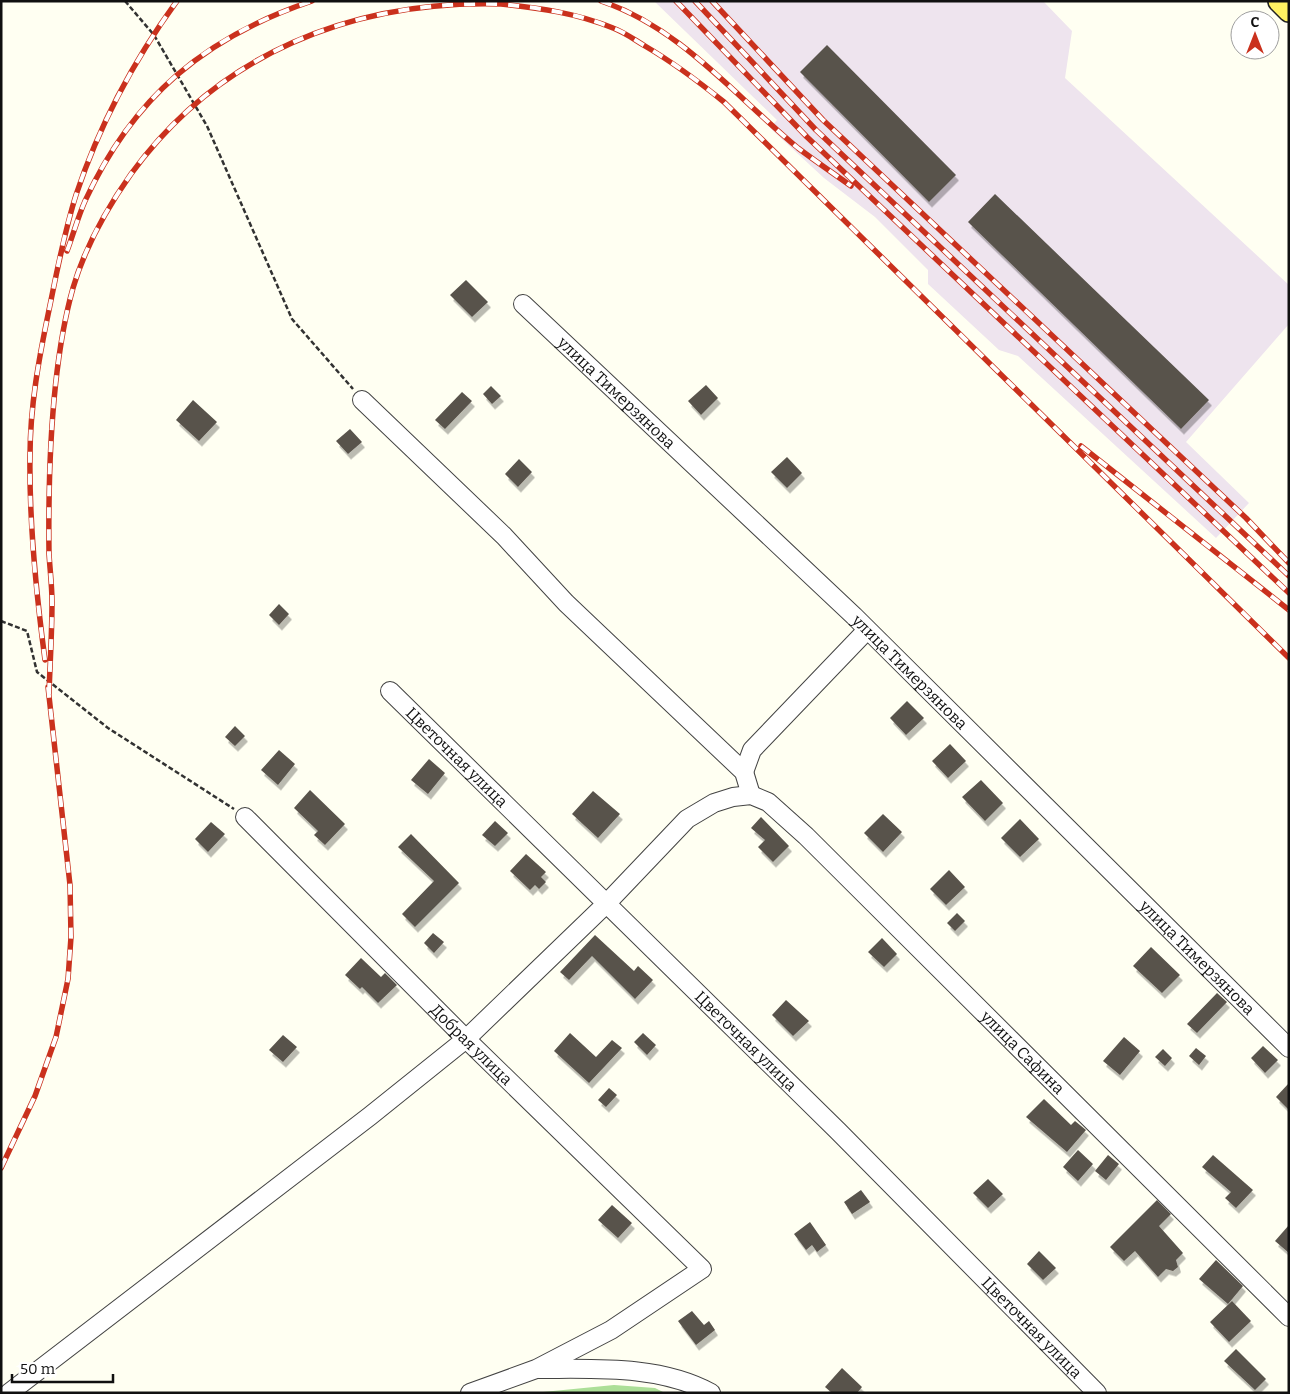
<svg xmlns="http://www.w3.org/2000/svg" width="1290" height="1394" font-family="Bitter,serif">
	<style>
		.industrial { fill: #eee4ee }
		.forest { fill: #acdf97 }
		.building { fill: #59534b; filter: url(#shadow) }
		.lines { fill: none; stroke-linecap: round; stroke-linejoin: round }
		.minor-casing { stroke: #434343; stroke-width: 20 }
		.major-casing { stroke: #212121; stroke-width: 24 }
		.path { stroke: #323232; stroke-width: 2.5; stroke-dasharray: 5 2.5; stroke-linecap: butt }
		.minor { stroke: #fff; stroke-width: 18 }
		.major { stroke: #fff262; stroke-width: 21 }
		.rail-casing { stroke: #ca311d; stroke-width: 5.5 }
		.rail { stroke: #fff; stroke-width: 4; stroke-dasharray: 11; stroke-linecap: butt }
		.labels { text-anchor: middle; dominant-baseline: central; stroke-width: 5; stroke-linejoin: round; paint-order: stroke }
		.street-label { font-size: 16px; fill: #101010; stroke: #fff }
	</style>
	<defs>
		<filter id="shadow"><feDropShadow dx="3" dy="5.5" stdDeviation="0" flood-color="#0004"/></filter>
	</defs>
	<rect width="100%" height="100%" fill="#fffff2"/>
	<path class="industrial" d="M 654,1 L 1043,1 L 1072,31 L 1065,78 L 1289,285 L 1289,324 L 1186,442 L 1249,503 L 1216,538 L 1018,356 L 999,350 L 928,284 L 928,270 L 875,217 L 824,178 L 770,128 L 777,120 Z"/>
	<path class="forest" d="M 614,1385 L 655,1388 L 665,1393 L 533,1393 Z"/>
	<path class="building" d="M 827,45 L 956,175 L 929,202 L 800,72 Z
		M 995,194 L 1209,400 L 1181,429 L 968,222 Z
		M 466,280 L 488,302 L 472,317 L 450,295 Z
		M 706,385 L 718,398 L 701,415 L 688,401 Z
		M 491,386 L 501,396 L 492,404 L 483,394 Z
		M 462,392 L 472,401 L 445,429 L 435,420 Z
		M 193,400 L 217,422 L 199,441 L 176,420 Z
		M 350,429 L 362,442 L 348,454 L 336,441 Z
		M 787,457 L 802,473 L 787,488 L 771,472 Z
		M 519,459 L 532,472 L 518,487 L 505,474 Z
		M 279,604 L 289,614 L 279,625 L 269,615 Z
		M 907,701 L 924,718 L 906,735 L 890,718 Z
		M 235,726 L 245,736 L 235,746 L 225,737 Z
		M 950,744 L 966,761 L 948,778 L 932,761 Z
		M 279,750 L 295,764 L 278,785 L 261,770 Z
		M 429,759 L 445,773 L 428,794 L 411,780 Z
		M 981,780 L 1003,803 L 985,821 L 962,797 Z
		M 310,790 L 345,824 L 325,845 L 314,835 L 318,831 L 294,808 Z
		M 593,791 L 620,814 L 598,838 L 572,814 Z
		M 883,814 L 902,832 L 883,852 L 864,833 Z
		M 761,817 L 789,846 L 773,862 L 758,847 L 765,840 L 751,828 Z
		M 1020,819 L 1039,839 L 1020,857 L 1001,838 Z
		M 495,821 L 508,833 L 495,846 L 482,835 Z
		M 211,822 L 225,834 L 208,852 L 195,839 Z
		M 411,834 L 459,883 L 415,927 L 402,914 L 434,881 L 398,847 Z
		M 526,854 L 546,872 L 541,877 L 546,882 L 539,889 L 535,885 L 530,890 L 510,871 Z
		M 949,870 L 965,887 L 946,905 L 930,889 Z
		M 957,913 L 965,921 L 955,931 L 947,923 Z
		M 433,933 L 444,942 L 434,953 L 424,943 Z
		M 595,935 L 634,971 L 638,966 L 653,980 L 635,999 L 592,956 L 569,980 L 560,972 Z
		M 882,938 L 897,954 L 884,967 L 868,952 Z
		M 1151,947 L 1180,975 L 1162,993 L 1133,966 Z
		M 361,958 L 381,977 L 385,973 L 397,985 L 378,1003 L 362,987 L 360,989 L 345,975 Z
		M 1217,993 L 1227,1002 L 1197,1033 L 1187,1024 Z
		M 786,1000 L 809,1021 L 793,1036 L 772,1015 Z
		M 570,1033 L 596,1057 L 612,1040 L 622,1048 L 589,1083 L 554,1051 Z
		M 643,1033 L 656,1045 L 647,1055 L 634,1042 Z
		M 283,1035 L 297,1047 L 283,1062 L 269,1050 Z
		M 1124,1037 L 1140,1051 L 1120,1075 L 1103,1061 Z
		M 1263,1046 L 1278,1060 L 1265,1073 L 1251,1058 Z
		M 1196,1048 L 1206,1056 L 1199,1065 L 1189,1056 Z
		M 1163,1049 L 1172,1058 L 1165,1066 L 1155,1057 Z
		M 1289,1083 L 1289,1110 L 1276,1097 Z
		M 609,1088 L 617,1095 L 606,1107 L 598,1100 Z
		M 1044,1099 L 1071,1125 L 1075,1121 L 1086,1130 L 1067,1152 L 1026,1117 Z
		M 1078,1150 L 1093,1164 L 1078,1181 L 1063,1167 Z
		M 1108,1155 L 1119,1164 L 1106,1180 L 1095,1171 Z
		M 1213,1155 L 1253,1190 L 1236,1208 L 1225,1198 L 1231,1192 L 1202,1167 Z
		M 988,1179 L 1003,1194 L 988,1208 L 973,1193 Z
		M 861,1190 L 870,1202 L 852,1214 L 844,1202 Z
		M 1157,1200 L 1171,1214 L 1159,1226 L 1183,1253 L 1176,1260 L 1178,1267 L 1173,1271 L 1166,1269 L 1158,1277 L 1135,1251 L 1124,1261 L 1110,1247 Z
		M 612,1205 L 632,1223 L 618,1238 L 598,1220 Z
		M 810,1222 L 826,1245 L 817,1252 L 812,1245 L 806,1250 L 794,1234 Z
		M 1289,1225 L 1289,1253 L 1275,1241 Z
		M 1039,1251 L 1056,1268 L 1043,1280 L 1027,1264 Z
		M 1216,1260 L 1243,1286 L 1228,1304 L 1199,1279 Z
		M 1232,1301 L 1251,1321 L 1229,1342 L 1210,1322 Z
		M 692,1311 L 704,1325 L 709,1321 L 715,1330 L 696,1345 L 678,1321 Z
		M 1236,1349 L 1266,1379 L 1255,1390 L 1224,1361 Z
		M 842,1368 L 862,1387 L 857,1393 L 832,1393 L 825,1387 Z"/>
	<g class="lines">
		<defs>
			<g id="minor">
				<path id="s1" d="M 523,304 L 854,616 L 1289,1048"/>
				<path d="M 362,400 L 504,536 L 566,603 L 744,772 L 751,795"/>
				<path id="s2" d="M 390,691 L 838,1131 L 1097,1393"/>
				<path d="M 744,772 L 752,750 L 867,630"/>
				<path id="s3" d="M 245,817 L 466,1039 L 702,1269 L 611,1330 L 536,1369 L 470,1393"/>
				<path d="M 539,1369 C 596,1369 660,1365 711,1393"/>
				<path id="s4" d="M 9,1393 L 370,1116 L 466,1039 L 606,904 L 687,819 L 714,803 L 733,797 L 751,795 L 768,802 L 806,836 L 1289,1317"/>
			</g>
			<path id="major" d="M 1279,1 L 1289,11"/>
		</defs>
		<use href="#minor" class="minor-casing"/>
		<use href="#major" class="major-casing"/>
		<path class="path" d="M 125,1 L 154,35 L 207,126 L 292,319 L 353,389
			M 1,621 L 27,631 L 37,672 L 108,728 L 234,809"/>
		<use href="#minor" class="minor"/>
		<use href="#major" class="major"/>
		<defs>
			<path id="rail" d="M 601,1 C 681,28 735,96 798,148 C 815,161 833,173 851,186
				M 676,1 L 807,137 L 1289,593
				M 695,1 L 816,130 L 1289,576
				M 712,1 L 823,120 L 1246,518 L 1289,563
				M 67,251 C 73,235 78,217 85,201 C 133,97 205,37 312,1
				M 1081,446 L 1289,610
				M 45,660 C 36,592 29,524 30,456 C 30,406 39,358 49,310 C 57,271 64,233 76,195 C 99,126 134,60 177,1
				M 49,694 C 50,663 52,633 52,602 C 52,586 50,570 49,554 C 48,472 51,366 73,288 C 85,247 107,208 131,174 C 218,54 352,0 501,4 C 540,8 576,13 613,28 C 624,32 635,40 645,46 C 674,63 698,81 724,102 L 1289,658
				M 1,1168 L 35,1096 L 56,1037 L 68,979 L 71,937 L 70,885 L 48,687"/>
		</defs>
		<use href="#rail" class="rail-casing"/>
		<use href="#rail" class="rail"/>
	</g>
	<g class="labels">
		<g class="street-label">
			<text stroke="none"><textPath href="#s1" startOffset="129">улица Тимерзянова</textPath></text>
			<text stroke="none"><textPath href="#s1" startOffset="534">улица Тимерзянова</textPath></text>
			<text stroke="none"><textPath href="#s2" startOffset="94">Цветочная улица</textPath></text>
			<text stroke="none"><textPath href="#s1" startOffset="939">улица Тимерзянова</textPath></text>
			<text stroke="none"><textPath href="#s2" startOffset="499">Цветочная улица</textPath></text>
			<text stroke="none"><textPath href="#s3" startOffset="321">Добрая улица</textPath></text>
			<text stroke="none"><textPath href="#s4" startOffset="1335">улица Сафина</textPath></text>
			<text stroke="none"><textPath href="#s2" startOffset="904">Цветочная улица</textPath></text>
		</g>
	</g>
	<rect width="1290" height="1394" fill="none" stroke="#101010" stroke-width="5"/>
	<g transform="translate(1255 35)"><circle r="24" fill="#ffffff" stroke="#9f9f9f"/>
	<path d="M0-4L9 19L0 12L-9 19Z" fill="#ca311d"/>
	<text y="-8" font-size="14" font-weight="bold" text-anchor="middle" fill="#101010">С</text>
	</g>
	<path d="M12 1374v8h101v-8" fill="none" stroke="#101010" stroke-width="2.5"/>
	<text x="20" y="1374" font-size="15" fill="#101010" stroke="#ffffff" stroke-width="4" paint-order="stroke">50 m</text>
</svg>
